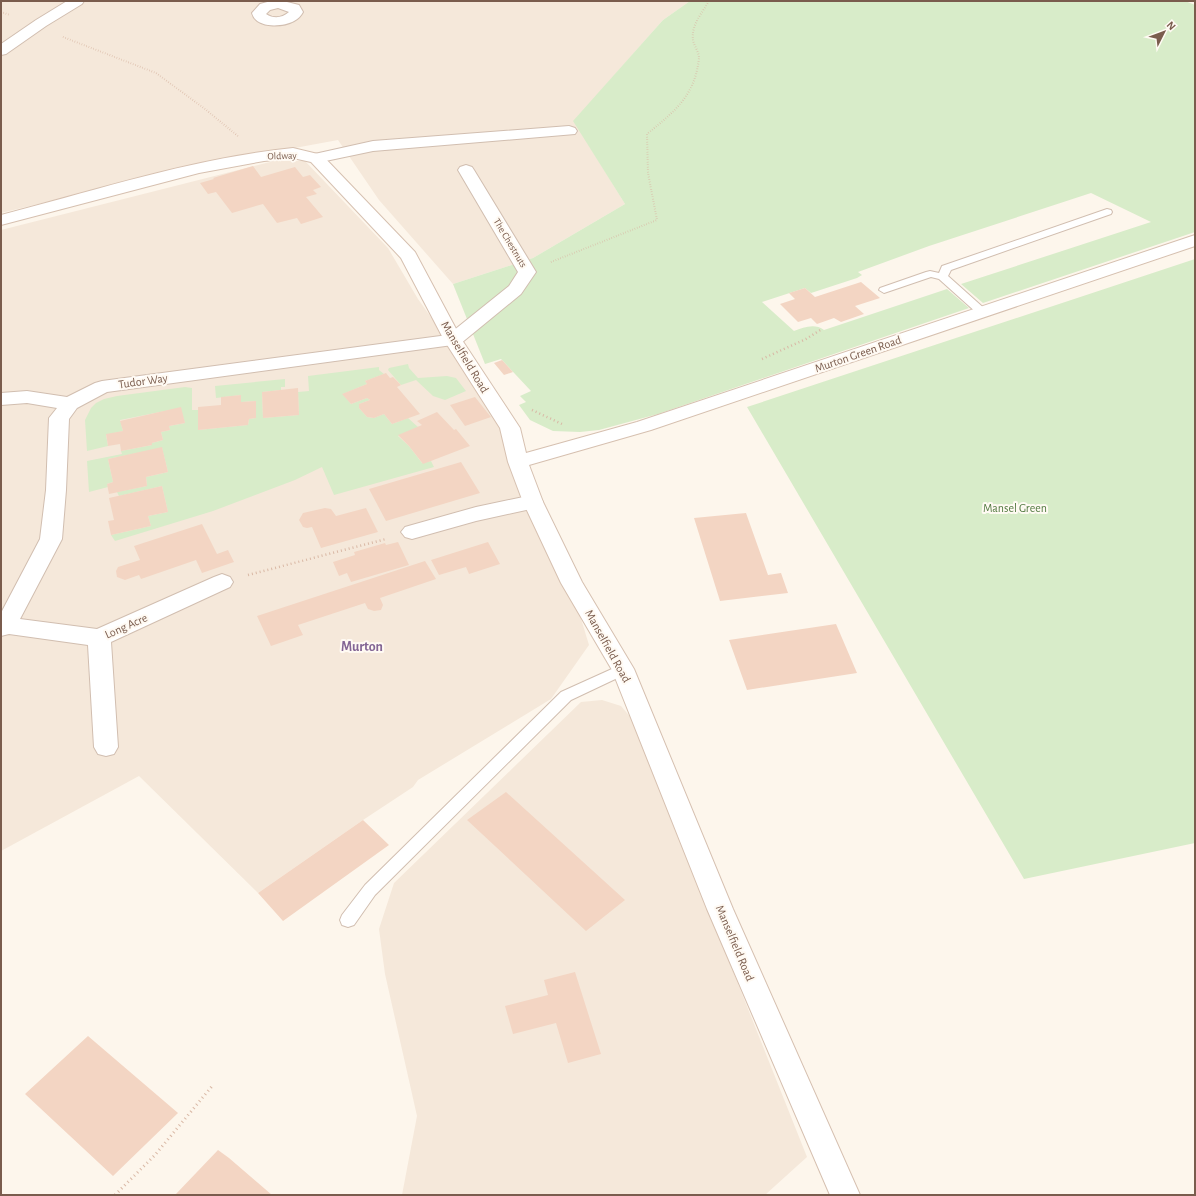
<svg xmlns="http://www.w3.org/2000/svg" width="1196" height="1196" font-family="'Alegreya Sans',sans-serif">
	<style>
		.residential { fill: #f5e8da }
		.green { fill: #d8ecc9 }
		.building { fill: #f3d5c3 }
		.lines { fill: none; stroke-linecap: round; stroke-linejoin: round }
		.lane-casing { stroke: #d1beb0; stroke-width: 2 }
		.street-casing { stroke: #d1beb0; stroke-width: 2 }
		.secondary-casing { stroke: #d6c0b0; stroke-width: 2 }
		.path-far2 { stroke: #d9b8a5; stroke-width: 2; stroke-dasharray: 0.5 2; stroke-linecap: butt }
		.path-far1 { stroke: #d9b8a5; stroke-width: 2.5; stroke-dasharray: 1 3; stroke-linecap: butt }
		.path { stroke: #d9b8a5; stroke-width: 3; stroke-dasharray: 1 3.5; stroke-linecap: butt }
		.lane { fill: #fff; fill-rule: evenodd }
		.street { fill: #fff; fill-rule: evenodd }
		.secondary { fill: #fff; fill-rule: evenodd }
		.labels { text-anchor: middle; dominant-baseline: central; stroke-width: 4; stroke-linejoin: round; paint-order: stroke }
		.far-street-label { font-size: 10px; fill: #7a5c4d; stroke: #fffaf3 }
		.street-label { font-size: 12px; fill: #7a5c4d; stroke: #fffaf3 }
		.park-label { font-size: 12px; fill: #537a41; stroke: #fffaf3 }
		.quarter-label { font-size: 14px; font-weight: bold; fill: #846695; stroke: #fffaf3 }
	</style>
	<rect width="100%" height="100%" fill="#fdf6ec"/>
	<path class="residential" d="M 1,1 L 690,1 L 663,20 L 574,121 L 625,204 L 533,258 L 453,284 L 379,200 L 338,140 L 182,169 L 1,213 Z
		M 274,161 L 305,161 L 388,248 L 418,299 L 470,372 L 505,434 L 575,599 L 589,645 L 551,699 L 418,780 L 413,787 L 363,820 L 258,893 L 139,776 L 1,851 L 1,230 Z
		M 602,700 L 621,706 L 633,720 L 807,1157 L 765,1195 L 402,1195 L 417,1116 L 385,974 L 379,929 L 394,883 L 581,702 Z"/>
	<path class="green" d="M 690,1 L 1185,1 L 1195,5 L 1195,232 L 983,303 L 961,284 L 1151,222 L 1091,193 L 929,246 L 858,272 L 862,275 L 857,278 L 811,293 L 805,288 L 762,302 L 794,331 C 804,327 815,323 824,330 L 947,289 L 969,308 L 658,414 L 599,430 L 580,432 L 553,431 L 530,420 L 519,405 L 526,402 L 520,396 L 531,391 L 501,359 L 485,364 L 453,284 L 533,258 L 625,204 L 573,121 L 663,20 Z
		M 1195,259 L 1195,843 L 1024,879 L 747,407 Z
		M 408,364 L 409,368 L 418,378 L 447,376 L 456,378 L 466,391 L 445,400 L 433,396 L 416,380 L 401,385 L 388,370 L 389,368 Z
		M 379,367 L 379,370 L 384,374 L 365,381 L 367,384 L 343,394 L 351,404 L 367,398 L 370,400 L 359,404 L 359,408 L 367,417 L 374,418 L 384,414 L 392,424 L 408,418 L 418,427 L 398,436 L 409,446 L 422,463 L 431,461 L 434,467 L 334,495 L 322,467 L 295,480 L 213,511 L 115,541 L 111,535 L 151,526 L 148,516 L 168,512 L 162,486 L 119,496 L 117,492 L 147,486 L 146,477 L 168,472 L 162,448 L 108,459 L 113,482 L 107,484 L 108,487 L 89,492 L 87,461 L 122,454 L 121,451 L 152,445 L 152,443 L 163,440 L 161,432 L 170,430 L 169,426 L 185,423 L 180,408 L 120,420 L 123,431 L 106,435 L 108,446 L 87,451 L 85,420 L 91,408 L 96,403 L 104,399 L 117,396 L 185,387 L 192,388 L 192,410 L 198,410 L 198,430 L 248,425 L 249,419 L 256,418 L 256,401 L 241,402 L 241,395 L 216,398 L 215,386 L 285,379 L 285,387 L 281,387 L 281,390 L 262,392 L 263,418 L 299,415 L 298,392 L 309,391 L 308,376 Z"/>
	<path class="building" d="M 253,166 L 261,177 L 295,167 L 303,177 L 310,175 L 321,187 L 313,190 L 317,194 L 306,197 L 323,217 L 301,224 L 297,218 L 277,223 L 263,204 L 232,213 L 216,192 L 208,194 L 200,183 L 214,179 L 213,178 Z
		M 861,282 L 880,298 L 855,306 L 864,314 L 841,322 L 834,318 L 817,324 L 811,318 L 798,322 L 780,304 L 795,299 L 789,293 L 805,288 L 815,297 Z
		M 502,360 L 513,372 L 504,375 L 494,363 Z
		M 386,373 L 390,378 L 393,377 L 401,385 L 397,387 L 420,414 L 392,424 L 384,414 L 374,418 L 367,417 L 359,408 L 359,404 L 370,400 L 367,398 L 351,404 L 342,394 L 367,384 L 365,381 Z
		M 298,388 L 299,415 L 263,418 L 262,392 Z
		M 241,395 L 241,402 L 256,401 L 256,418 L 249,419 L 248,425 L 198,430 L 198,407 L 221,405 L 221,397 Z
		M 475,397 L 491,417 L 465,426 L 450,405 Z
		M 181,407 L 185,423 L 169,426 L 170,430 L 161,432 L 163,440 L 152,443 L 152,445 L 121,451 L 120,444 L 108,446 L 106,434 L 123,431 L 120,421 Z
		M 437,412 L 454,430 L 456,429 L 470,446 L 423,464 L 409,446 L 398,435 L 422,425 L 417,421 Z
		M 162,447 L 168,472 L 146,477 L 147,486 L 109,494 L 107,484 L 113,482 L 108,459 Z
		M 461,462 L 480,493 L 386,521 L 369,489 Z
		M 162,486 L 168,512 L 148,516 L 151,526 L 111,535 L 108,521 L 114,520 L 109,498 Z
		M 325,508 L 331,509 L 336,516 L 366,508 L 378,532 L 321,548 L 312,527 L 307,528 L 303,527 L 299,520 L 303,513 Z
		M 746,513 L 768,575 L 781,573 L 788,593 L 720,601 L 694,518 Z
		M 202,524 L 217,554 L 228,550 L 234,562 L 202,573 L 196,560 L 141,579 L 139,575 L 125,580 L 117,577 L 116,571 L 118,567 L 140,560 L 134,546 Z
		M 398,542 L 409,565 L 351,582 L 347,573 L 339,576 L 333,562 L 355,555 L 354,552 L 385,543 L 386,545 Z
		M 488,542 L 500,564 L 469,574 L 466,567 L 439,575 L 431,560 Z
		M 425,561 L 436,579 L 380,598 L 383,605 L 381,610 L 374,611 L 368,609 L 365,603 L 298,625 L 303,635 L 271,646 L 257,616 Z
		M 836,624 L 857,673 L 747,690 L 729,640 Z
		M 506,792 L 625,900 L 586,931 L 467,820 Z
		M 363,820 L 389,845 L 283,921 L 258,893 Z
		M 575,972 L 601,1054 L 568,1063 L 556,1023 L 513,1034 L 505,1006 L 548,995 L 544,980 Z
		M 88,1036 L 178,1113 L 113,1176 L 25,1094 Z
		M 218,1150 L 229,1158 L 272,1195 L 175,1195 Z"/>
	<g class="lines">
		<defs>
			<path id="lane" d="M 1107,209 L 1111,210 L 1112,212 L 1111,214 L 951,270 L 948,276 L 986,310 L 987,312 L 986,314 L 978,314 L 939,279 L 931,277 L 884,293 L 879,290 L 880,288 L 926,272 L 930,271 L 939,273 L 942,266 Z
				M 623,664 L 628,665 L 630,669 L 628,673 L 571,700 L 375,895 L 354,925 L 348,927 L 342,925 L 340,920 L 342,915 L 365,885 L 561,692 Z"/>
			<path id="street" d="M 67,1 L 84,1 L 82,4 L 46,26 L 6,54 L 1,55 L 1,44 L 36,20 Z
				M 271,1 L 283,1 L 299,5 L 303,12 C 301,16 298,19 294,21 C 283,27 256,29 252,13 L 260,4 ZM 278,8 L 289,12 C 282,18 274,19 266,14 L 270,10 Z
				M 569,126 L 575,128 L 577,131 L 575,134 L 373,151 L 316,163 L 310,161 L 308,158 L 310,155 L 373,141 Z
				M 466,165 L 472,167 L 474,170 L 536,272 L 521,294 L 460,344 L 107,392 L 77,408 L 69,419 L 66,490 L 62,539 L 20,619 L 97,629 L 214,577 L 222,574 L 230,577 L 233,582 L 230,587 L 111,642 L 118,747 L 114,754 L 106,756 L 98,754 L 94,747 L 88,645 L 9,634 L 1,636 L 1,613 L 40,539 L 46,490 L 49,418 L 57,408 L 27,403 L 1,405 L 1,393 L 27,391 L 67,397 L 95,383 L 102,381 L 448,335 L 509,286 L 518,272 L 458,170 L 460,167 Z
				M 533,495 L 540,497 L 543,502 L 540,507 L 476,521 L 412,539 L 405,537 L 401,532 L 405,527 L 412,525 L 476,507 Z"/>
			<path id="secondary" d="M 293,148 L 322,155 L 415,252 L 462,340 L 520,428 L 526,453 L 637,422 L 1195,235 L 1195,246 L 651,430 L 529,465 L 543,502 L 582,582 L 634,669 L 733,909 L 860,1195 L 830,1195 L 707,909 L 612,670 L 561,583 L 523,502 L 508,462 L 500,428 L 444,340 L 401,258 L 311,162 L 293,158 L 264,161 L 199,173 L 1,225 L 1,215 C 97,190 194,158 293,148 Z"/>
		</defs>
		<use href="#lane" class="lane-casing"/>
		<use href="#street" class="street-casing"/>
		<use href="#secondary" class="secondary-casing"/>
		<path class="path-far2" d="M 1,12 L 10,15
			M 63,37 L 156,73 L 205,109 L 239,137
			M 551,262 L 657,220 L 648,173 L 647,134 C 675,111 695,96 699,58 C 699,52 694,46 693,40 C 691,25 702,13 709,1"/>
		<path class="path-far1" d="M 762,359 L 806,339 L 822,329
			M 532,410 L 562,424
			M 248,575 L 386,539"/>
		<path class="path" d="M 115,1195 L 155,1155 L 213,1085"/>
		<use href="#lane" class="lane"/>
		<use href="#street" class="street"/>
		<use href="#secondary" class="secondary"/>
	</g>
	<g class="labels">
		<g class="far-street-label">
			<text transform="translate(282 156) rotate(-2)">Oldway</text>
			<text transform="translate(510 243) rotate(59)">The Chestnuts</text>
		</g>
		<g class="street-label">
			<text transform="translate(858 354) rotate(-19)">Murton Green Road</text>
			<text transform="translate(465 357) rotate(59)">Manselfield Road</text>
			<text transform="translate(143 381) rotate(-8)">Tudor Way</text>
			<text transform="translate(126 626) rotate(-24)">Long Acre</text>
			<text transform="translate(608 646) rotate(61)">Manselfield Road</text>
			<text transform="translate(735 943) rotate(67)">Manselfield Road</text>
		</g>
		<g class="park-label">
			<text x="1015" y="508">Mansel Green</text>
		</g>
		<g class="quarter-label">
			<text x="362" y="647">Murton</text>
		</g>
	</g>
	<rect width="1196" height="1196" fill="none" stroke="#7a5c4d" stroke-width="4"/>
	<g transform="translate(1164 32) rotate(48)" stroke="#fffaf3" stroke-width="3" paint-order="stroke">
	<path d="M0-3L7 15L0 10L-7 15Z" fill="#7a5c4d"/>
	<text y="-6" font-size="11" font-weight="bold" text-anchor="middle" fill="#7a5c4d">N</text>
	</g>
</svg>
